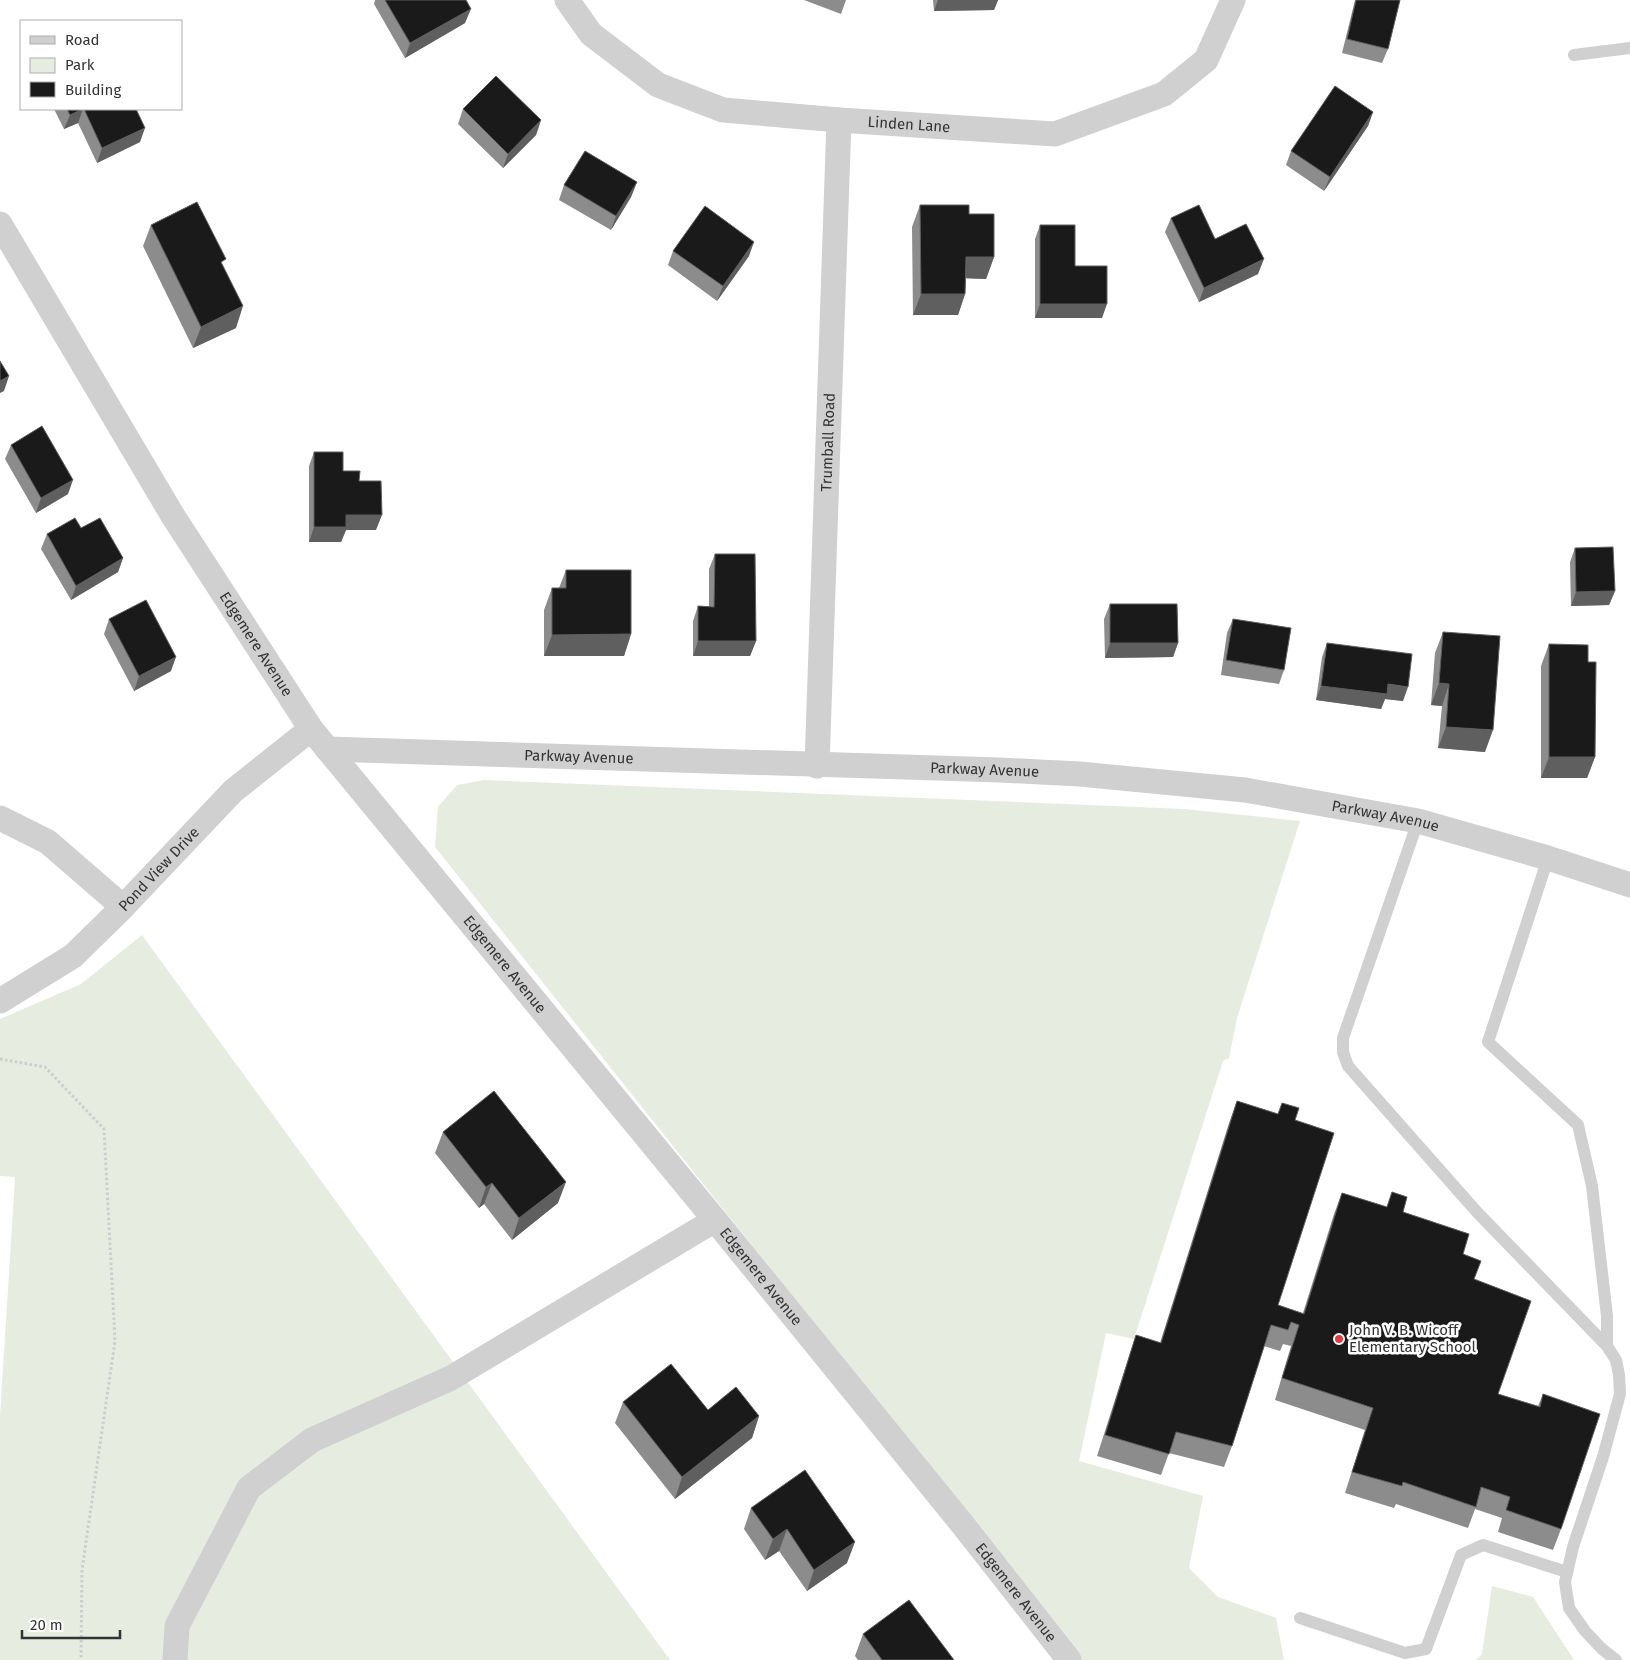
<svg xmlns="http://www.w3.org/2000/svg" width="1630" height="1660" font-family="'Fira Sans',sans-serif">
	<style>
		.green { fill: #e6ecdf }
		.lines { fill: none; stroke-linecap: round; stroke-linejoin: round }
		.path { stroke: #cdcdcd; stroke-width: 3; stroke-dasharray: 2.5 2.5; stroke-linecap: butt }
		.lane { stroke: #d0d0d0; stroke-width: 12 }
		.street { stroke: #d0d0d0; stroke-width: 25 }
		.wall { fill: #8c8c8c }
		.shaded-wall { fill: #5f5f5f }
		.building { fill: #1a1a1a; stroke: #5f5f5f }
		.poi-dot { fill: #e63946; stroke: #fff; stroke-width: 2 }
		.labels { text-anchor: middle; dominant-baseline: central; stroke-width: 5; stroke-linejoin: round; paint-order: stroke }
		.street-label { font-size: 15px; fill: #333; stroke: #fff }
		.poi-label { font-size: 15px; fill: #333; stroke: #fff; text-anchor: start }
	</style>
	<rect width="100%" height="100%" fill="#fff"/>
	<path class="green" d="M 484,780 L 1184,809 L 1300,821 L 1237,1018 L 1229,1058 L 1223,1061 L 1134,1339 L 1106,1333 L 1079,1461 L 1203,1496 L 1189,1568 L 1218,1597 L 1276,1618 L 1284,1660 L 1082,1660 L 435,847 L 438,807 L 457,785 Z
		M 142,935 L 670,1660 L 0,1660 L 0,1416 L 15,1177 L 0,1176 L 0,1019 L 81,984 Z
		M 1492,1586 L 1533,1597 L 1574,1660 L 1476,1660 L 1482,1654 Z"/>
	<g class="lines">
		<path class="path" d="M 0,1059 L 45,1067 L 104,1129 L 115,1341 L 82,1570 L 81,1660"/>
		<path class="lane" d="M 1574,55 L 1630,48
			M 1418,821 L 1343,1038 L 1343,1052 L 1348,1066 L 1476,1211 L 1607,1346 L 1616,1360 L 1619,1375 L 1620,1394 L 1603,1457 L 1573,1547 L 1565,1582 L 1569,1608 L 1585,1631 L 1602,1649 L 1616,1660
			M 1548,858 L 1488,1042 L 1578,1125 L 1592,1186 L 1607,1316 L 1607,1346
			M 1300,1618 L 1405,1653 L 1426,1649 L 1461,1555 L 1483,1545 L 1567,1572"/>
		<g class="street">
			<path id="s1" d="M 567,0 L 591,34 L 658,85 L 723,110 L 839,120 L 1055,134 L 1164,94 L 1206,60 L 1233,0"/>
			<path id="s2" d="M 0,224 L 173,516 L 311,729 L 715,1220 L 963,1525 L 1069,1660"/>
			<path id="s3" d="M 327,749 L 1000,770 L 1080,774 L 1245,790 L 1418,821 L 1548,858 L 1630,885"/>
			<path id="s4" d="M 817,766 L 839,120"/>
			<path d="M 0,818 L 48,842 L 123,907"/>
			<path id="s5" d="M 0,1001 L 73,956 L 123,907 L 233,791 L 311,729"/>
			<path d="M 175,1660 L 177,1626 L 249,1488 L 312,1440 L 451,1378 L 715,1220"/>
		</g>
	</g>
	<path class="wall" d="M 375,0 L 466,0 L 465,23 L 405,58 L 374,4 Z
		M 804,0 L 846,0 L 841,14 Z
		M 933,0 L 998,0 L 994,10 L 934,11 Z
		M 1355,0 L 1400,0 L 1388,49 L 1382,63 L 1342,53 Z
		M 54,109 L 136,109 L 140,142 L 97,163 L 78,123 L 64,129 Z
		M 463,109 L 541,120 L 536,135 L 503,168 L 458,124 Z
		M 1373,112 L 1368,126 L 1324,191 L 1286,165 L 1291,151 Z
		M 637,182 L 631,197 L 611,230 L 559,200 L 564,185 Z
		M 920,205 L 969,214 L 994,257 L 986,279 L 966,278 L 965,294 L 958,315 L 913,315 L 912,227 Z
		M 1171,218 L 1215,239 L 1258,274 L 1199,302 L 1165,232 Z
		M 151,225 L 223,266 L 236,328 L 193,348 L 143,246 Z
		M 1040,225 L 1075,266 L 1102,318 L 1035,318 L 1035,239 Z
		M 673,251 L 749,256 L 717,301 L 668,265 Z
		M 11,445 L 68,494 L 36,513 L 5,459 Z
		M 314,452 L 359,481 L 376,530 L 346,530 L 341,542 L 309,542 L 309,466 Z
		M 81,528 L 123,558 L 118,572 L 71,600 L 41,549 L 47,534 Z
		M 1575,548 L 1615,591 L 1609,605 L 1571,606 L 1570,562 Z
		M 715,554 L 756,641 L 750,656 L 693,656 L 693,621 L 698,606 L 709,606 L 709,569 Z
		M 566,570 L 631,634 L 624,656 L 544,656 L 544,610 L 552,588 L 559,588 Z
		M 1110,604 L 1178,643 L 1173,657 L 1105,658 L 1104,619 Z
		M 109,619 L 171,671 L 134,691 L 104,634 Z
		M 1233,619 L 1284,670 L 1279,684 L 1221,675 L 1227,633 Z
		M 1443,632 L 1485,752 L 1438,748 L 1442,706 L 1431,705 L 1435,653 Z
		M 1327,643 L 1403,701 L 1385,699 L 1381,709 L 1316,700 L 1322,657 Z
		M 1549,644 L 1588,662 L 1595,757 L 1587,778 L 1541,778 L 1541,666 Z
		M 1237,1101 L 1295,1120 L 1278,1305 L 1303,1313 L 1334,1214 L 1342,1193 L 1387,1207 L 1392,1192 L 1403,1212 L 1463,1254 L 1474,1279 L 1498,1394 L 1538,1406 L 1543,1394 L 1561,1529 L 1553,1550 L 1498,1532 L 1502,1518 L 1475,1509 L 1468,1528 L 1396,1504 L 1394,1508 L 1345,1493 L 1365,1430 L 1275,1400 L 1291,1346 L 1283,1344 L 1280,1351 L 1264,1346 L 1232,1446 L 1224,1467 L 1169,1453 L 1161,1475 L 1097,1456 L 1129,1356 L 1136,1335 L 1160,1343 L 1229,1123 Z
		M 443,1132 L 558,1203 L 512,1240 L 484,1204 L 479,1208 L 435,1153 Z
		M 623,1402 L 708,1410 L 759,1416 L 752,1438 L 675,1499 L 615,1423 Z
		M 751,1508 L 847,1563 L 807,1591 L 779,1551 L 765,1560 L 744,1529 Z
		M 863,1634 L 954,1660 L 858,1660 L 855,1656 Z"/>
	<path class="shaded-wall" d="M 938,0 L 998,0 L 994,10 L 934,11 Z
		M 471,9 L 465,23 L 405,58 L 410,43 Z
		M 83,109 L 78,123 L 64,129 L 70,115 Z
		M 1373,112 L 1368,126 L 1324,191 L 1330,177 Z
		M 541,120 L 536,135 L 503,168 L 508,154 Z
		M 145,128 L 140,142 L 97,163 L 102,148 Z
		M 637,182 L 631,197 L 611,230 L 616,216 Z
		M 754,242 L 749,256 L 717,301 L 723,286 Z
		M 966,257 L 994,257 L 986,279 L 958,278 Z
		M 1264,259 L 1258,274 L 1199,302 L 1204,288 Z
		M 921,294 L 965,294 L 958,315 L 913,315 Z
		M 1040,304 L 1107,304 L 1102,318 L 1035,318 Z
		M 243,306 L 236,328 L 193,348 L 201,327 Z
		M 9,376 L 4,391 L 0,393 L 0,381 Z
		M 73,480 L 68,494 L 36,513 L 41,498 Z
		M 346,515 L 382,515 L 376,530 L 346,530 L 341,542 L 309,542 L 314,527 Z
		M 123,558 L 118,572 L 71,600 L 76,586 Z
		M 1615,591 L 1609,605 L 1571,606 L 1576,592 Z
		M 631,634 L 624,656 L 544,656 L 552,635 Z
		M 698,641 L 756,641 L 750,656 L 693,656 Z
		M 1110,643 L 1178,643 L 1173,657 L 1105,658 Z
		M 176,657 L 171,671 L 134,691 L 139,676 Z
		M 1439,683 L 1449,684 L 1442,706 L 1431,705 Z
		M 1388,684 L 1408,687 L 1403,701 L 1385,699 L 1381,709 L 1316,700 L 1321,686 Z
		M 1446,727 L 1493,730 L 1485,752 L 1438,748 Z
		M 1549,757 L 1595,757 L 1587,778 L 1541,778 Z
		M 566,1182 L 558,1203 L 512,1240 L 519,1218 Z
		M 492,1183 L 484,1204 L 479,1208 L 486,1187 Z
		M 759,1416 L 752,1438 L 675,1499 L 682,1477 Z
		M 787,1529 L 779,1551 L 765,1560 L 773,1539 Z
		M 855,1542 L 847,1563 L 807,1591 L 814,1570 Z"/>
	<path class="building" d="M 385,0 L 466,0 L 471,9 L 410,43 Z
		M 1356,0 L 1400,0 L 1388,49 L 1347,39 Z
		M 496,76 L 541,120 L 508,154 L 463,109 Z
		M 1335,86 L 1373,112 L 1330,177 L 1291,151 Z
		M 67,109 L 83,109 L 70,115 Z
		M 84,109 L 136,109 L 145,128 L 102,148 Z
		M 585,151 L 637,182 L 616,216 L 564,185 Z
		M 197,202 L 226,259 L 221,262 L 243,306 L 201,327 L 151,225 Z
		M 920,205 L 969,205 L 969,214 L 994,214 L 994,257 L 966,257 L 965,294 L 921,294 Z
		M 1199,205 L 1215,239 L 1246,224 L 1264,259 L 1204,288 L 1171,218 Z
		M 705,206 L 754,242 L 723,286 L 673,251 Z
		M 1040,225 L 1075,225 L 1075,266 L 1107,266 L 1107,304 L 1040,304 Z
		M 0,361 L 9,376 L 0,381 Z
		M 42,426 L 73,480 L 41,498 L 11,445 Z
		M 314,452 L 343,452 L 343,471 L 360,471 L 359,481 L 381,481 L 382,515 L 346,515 L 346,527 L 314,527 Z
		M 75,518 L 81,528 L 100,518 L 123,558 L 76,586 L 47,534 Z
		M 1613,547 L 1615,591 L 1576,592 L 1575,548 Z
		M 715,554 L 755,554 L 756,641 L 698,641 L 698,606 L 714,607 Z
		M 566,570 L 631,570 L 631,634 L 552,635 L 552,588 L 566,588 Z
		M 146,600 L 176,657 L 139,676 L 109,619 Z
		M 1110,604 L 1177,604 L 1178,643 L 1110,643 Z
		M 1233,619 L 1291,628 L 1284,670 L 1226,660 Z
		M 1443,632 L 1500,636 L 1493,730 L 1446,727 L 1449,684 L 1439,683 Z
		M 1327,643 L 1412,654 L 1408,687 L 1388,684 L 1387,694 L 1321,686 Z
		M 1549,644 L 1588,645 L 1588,662 L 1596,662 L 1595,757 L 1549,757 Z
		M 494,1091 L 566,1182 L 519,1218 L 492,1183 L 486,1187 L 443,1132 Z
		M 1237,1101 L 1278,1114 L 1282,1103 L 1299,1108 L 1295,1120 L 1334,1133 L 1278,1305 L 1304,1314 L 1342,1193 L 1387,1207 L 1392,1192 L 1407,1197 L 1403,1212 L 1469,1234 L 1463,1254 L 1481,1261 L 1474,1279 L 1531,1301 L 1498,1394 L 1540,1407 L 1543,1394 L 1600,1414 L 1561,1529 L 1506,1510 L 1510,1497 L 1481,1487 L 1476,1507 L 1403,1482 L 1402,1486 L 1352,1472 L 1373,1408 L 1282,1378 L 1299,1325 L 1291,1322 L 1288,1330 L 1271,1325 L 1232,1446 L 1176,1432 L 1169,1454 L 1105,1435 L 1136,1335 L 1161,1343 Z
		M 671,1364 L 708,1410 L 736,1387 L 759,1416 L 682,1477 L 623,1402 Z
		M 805,1470 L 855,1542 L 814,1570 L 787,1529 L 773,1539 L 751,1508 Z
		M 909,1600 L 954,1660 L 882,1660 L 863,1634 Z"/>
	<circle class="poi-dot" cx="1339" cy="1339" r="5"/>
	<g class="labels">
		<g class="street-label">
			<text stroke="none"><textPath href="#s1" startOffset="382">Linden Lane</textPath></text>
			<text stroke="none"><textPath href="#s4" startOffset="324">Trumball Road</textPath></text>
			<text stroke="none"><textPath href="#s2" startOffset="492">Edgemere Avenue</textPath></text>
			<text stroke="none"><textPath href="#s3" startOffset="252">Parkway Avenue</textPath></text>
			<text stroke="none"><textPath href="#s3" startOffset="658">Parkway Avenue</textPath></text>
			<text stroke="none"><textPath href="#s3" startOffset="1062">Parkway Avenue</textPath></text>
			<text stroke="none"><textPath href="#s5" startOffset="208">Pond View Drive</textPath></text>
			<text stroke="none"><textPath href="#s2" startOffset="898">Edgemere Avenue</textPath></text>
			<text stroke="none"><textPath href="#s2" startOffset="1302">Edgemere Avenue</textPath></text>
			<text stroke="none"><textPath href="#s2" startOffset="1708">Edgemere Avenue</textPath></text>
		</g>
		<g class="poi-label">
			<text x="1349" y="1330">John V. B. Wicoff<tspan x="1349" dy="17">Elementary School</tspan></text>
		</g>
	</g>
	<rect x="20" y="20" width="162" height="90" fill="#ffffff" stroke="#adadad"/>
	<rect x="30" y="36" width="25" height="8" fill="#d0d0d0" stroke="#adadad"/>
	<text x="65" y="45" font-size="15" fill="#333333">Road</text>
	<rect x="30" y="58" width="25" height="15" fill="#e6ecdf" stroke="#adadad"/>
	<text x="65" y="70" font-size="15" fill="#333333">Park</text>
	<rect x="30" y="82" width="25" height="15" fill="#1a1a1a" stroke="#adadad"/>
	<text x="65" y="95" font-size="15" fill="#333333">Building</text>
	<path d="M22 1630v8h98v-8" fill="none" stroke="#333333" stroke-width="2.5"/>
	<text x="30" y="1630" font-size="15" fill="#333333" stroke="#ffffff" stroke-width="4" paint-order="stroke">20 m</text>
</svg>
